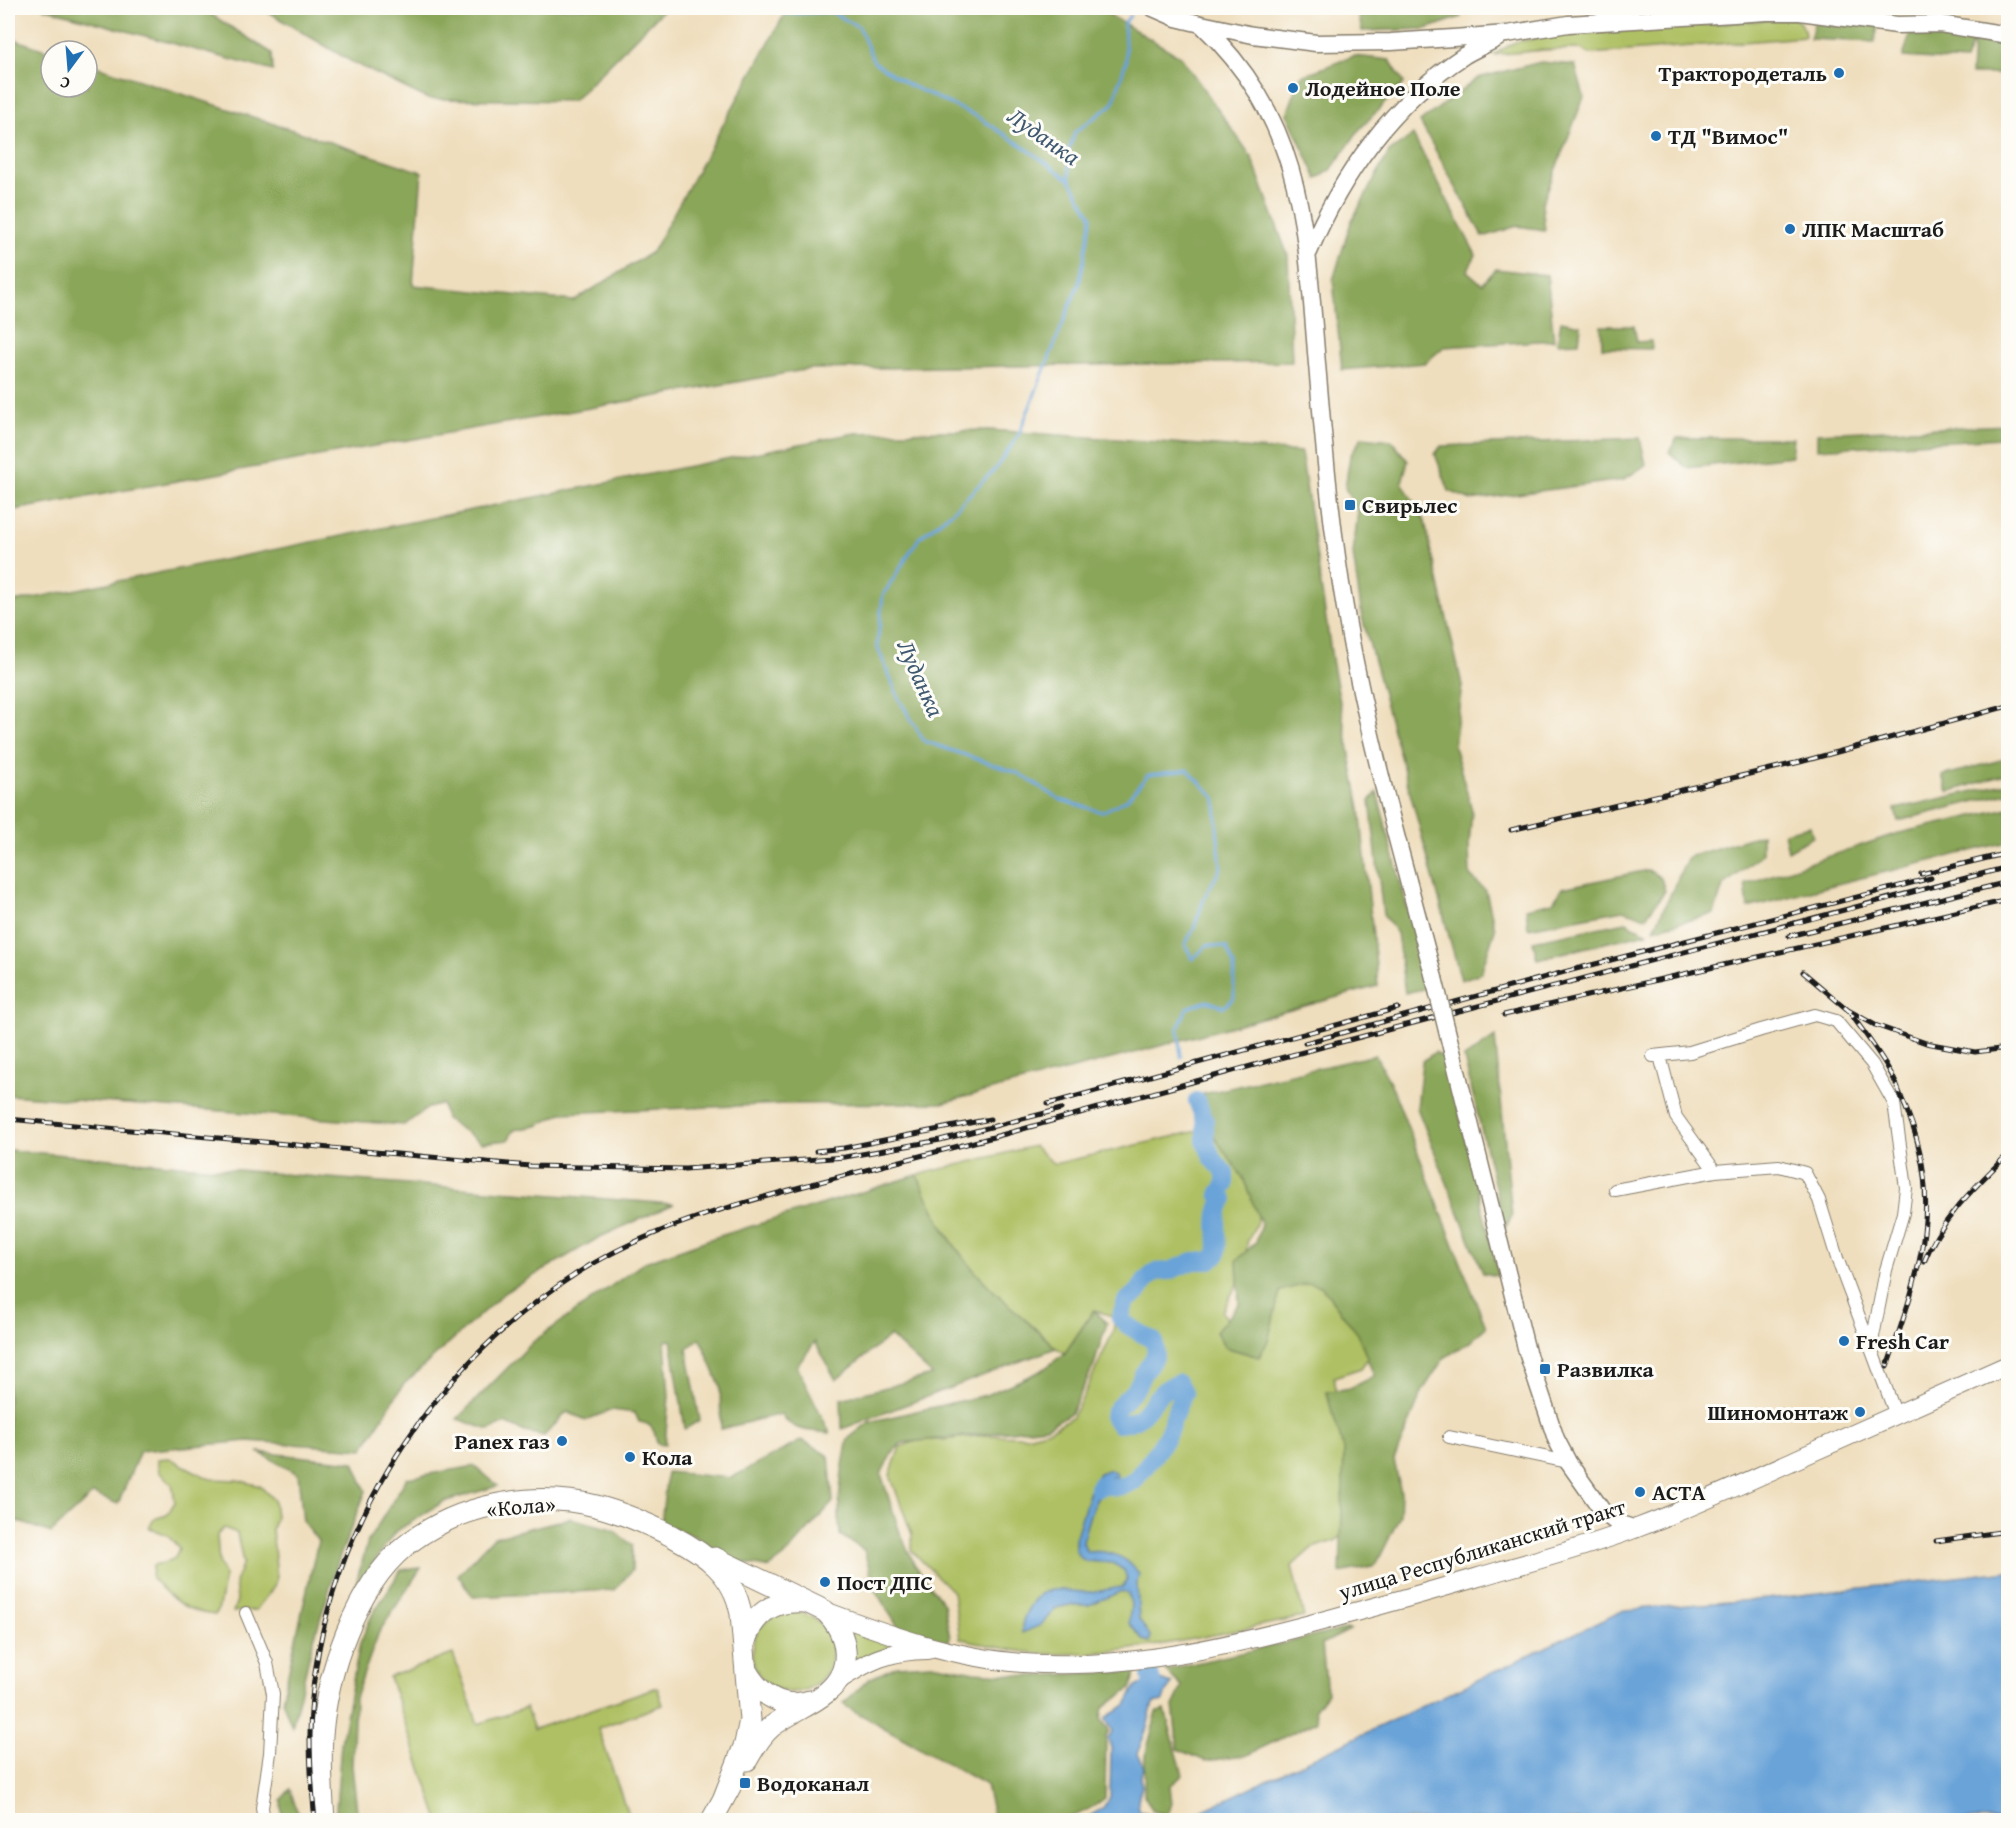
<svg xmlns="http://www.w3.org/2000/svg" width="2016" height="1828" font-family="'Gentium Book Plus',serif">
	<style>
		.green { fill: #aec063; stroke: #656e40; stroke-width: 1.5 }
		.forest { fill: #8aa659; stroke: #53613a; stroke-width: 1.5 }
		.water { fill: #69a3d8; stroke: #42607a; stroke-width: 1.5 }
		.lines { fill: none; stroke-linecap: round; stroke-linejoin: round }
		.stream { stroke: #69a3d8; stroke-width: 3 }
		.river { stroke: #69a3d8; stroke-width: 18 }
		.street-casing { stroke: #867d6c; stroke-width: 14 }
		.secondary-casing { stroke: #867d6c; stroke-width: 19 }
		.primary-casing { stroke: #867d6c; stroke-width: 20 }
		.highway-casing { stroke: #867d6c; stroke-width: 23 }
		.street { stroke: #fff; stroke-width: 12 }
		.secondary { stroke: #fff; stroke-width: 16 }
		.primary { stroke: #fff; stroke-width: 18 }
		.highway { stroke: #fff; stroke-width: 21 }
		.rail-casing { stroke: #1c1c1c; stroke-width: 5 }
		.rail { stroke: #fdfcf7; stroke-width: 3; stroke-dasharray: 9; stroke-linecap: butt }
		.secondary-bridge-casing { stroke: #867d6c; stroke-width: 19; stroke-linecap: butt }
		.secondary-bridge { stroke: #fff; stroke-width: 16 }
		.poi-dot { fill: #1f6fb2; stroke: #fdfcf7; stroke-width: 2 }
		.labels { text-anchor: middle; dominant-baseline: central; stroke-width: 6; stroke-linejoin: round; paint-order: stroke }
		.poi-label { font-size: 22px; font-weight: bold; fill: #1c1c1c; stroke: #fdfcf7; text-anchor: start }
		.street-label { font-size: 22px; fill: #1c1c1c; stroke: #fdfcf7 }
		.water-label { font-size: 24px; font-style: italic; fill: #3f5971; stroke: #fdfcf7 }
	</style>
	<rect width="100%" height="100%" fill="#fdfcf7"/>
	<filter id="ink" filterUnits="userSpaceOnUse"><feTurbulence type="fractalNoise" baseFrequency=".0167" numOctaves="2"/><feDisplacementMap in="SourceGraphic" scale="12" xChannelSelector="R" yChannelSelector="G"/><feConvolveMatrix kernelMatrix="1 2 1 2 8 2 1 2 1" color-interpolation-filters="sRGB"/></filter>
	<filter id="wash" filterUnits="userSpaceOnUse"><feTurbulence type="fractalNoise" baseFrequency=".008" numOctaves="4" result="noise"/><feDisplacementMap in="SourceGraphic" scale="24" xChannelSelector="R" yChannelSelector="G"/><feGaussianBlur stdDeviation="1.35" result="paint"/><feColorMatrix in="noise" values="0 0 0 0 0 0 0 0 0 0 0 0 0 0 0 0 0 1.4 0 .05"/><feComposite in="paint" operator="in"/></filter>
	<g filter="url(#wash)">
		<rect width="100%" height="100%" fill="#efdebd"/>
		<path class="green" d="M 1792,18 C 1802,22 1804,26 1805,37 L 1590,54 L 1581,49 L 1544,50 L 1493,55 L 1515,42 L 1551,36 Z
			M 1232,1123 L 1262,1196 L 1257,1222 L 1247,1243 L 1245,1270 L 1222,1312 L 1240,1334 L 1279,1275 L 1301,1258 L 1376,1347 L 1361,1368 L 1334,1377 L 1342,1420 L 1353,1527 L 1335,1541 L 1312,1548 L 1292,1566 L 1304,1617 C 1222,1632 1133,1656 1050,1654 C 1020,1653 989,1646 960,1638 L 953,1592 L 912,1551 L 912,1535 L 890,1475 L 900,1447 L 919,1440 L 944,1440 L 986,1435 L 1026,1436 L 1050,1430 L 1072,1417 L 1082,1399 L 1113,1332 L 1115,1317 L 1094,1310 L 1065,1353 L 1056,1348 C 1023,1316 984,1287 957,1249 C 940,1226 929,1200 917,1175 L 1034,1146 L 1054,1164 Z
			M 169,1458 L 210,1479 L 238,1480 L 260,1486 L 274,1500 L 276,1517 L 272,1529 L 277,1577 L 274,1587 L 256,1610 L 233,1612 L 237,1600 L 235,1582 L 243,1563 L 237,1533 L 224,1528 L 217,1535 L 219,1563 L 225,1576 L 219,1607 L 215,1615 C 185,1612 171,1599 152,1578 L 153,1565 L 164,1563 L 175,1558 L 179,1548 L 167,1535 L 149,1528 L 154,1519 L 167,1515 L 175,1502 L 172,1484 L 159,1472 L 157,1459 Z
			M752 1652a40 40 0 1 1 80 0a40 40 0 1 1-80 0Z
			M 848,1627 L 897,1645 L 854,1661 Z
			M 453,1654 L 478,1724 L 526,1708 L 534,1729 L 657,1687 L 663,1705 L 598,1728 L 630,1820 L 439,1820 L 389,1677 Z"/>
		<path class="forest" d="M 43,8 L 201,8 L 272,53 L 273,71 Z
			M 261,8 L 665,8 L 573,101 L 428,99 L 354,63 Z
			M 788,8 L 1098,8 L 1181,57 L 1251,156 L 1288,256 L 1292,362 L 810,369 L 8,511 L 8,37 L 51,52 L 51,87 L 87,87 L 87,63 L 422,172 L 413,285 L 574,301 L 652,252 Z
			M 1357,8 L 1457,8 L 1461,17 L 1426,29 L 1362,31 Z
			M 1815,20 L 1879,24 L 1874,42 L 1810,39 Z
			M 1910,34 L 1972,42 L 1965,61 L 1903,57 Z
			M 1973,42 L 2008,45 L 2008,80 L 2005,74 L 1971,74 Z
			M 1354,56 L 1390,60 L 1404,83 L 1359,130 L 1331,170 L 1317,179 L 1287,114 L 1301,76 Z
			M 1541,62 L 1575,65 L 1584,97 L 1542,204 L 1545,230 L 1517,226 L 1483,237 L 1420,122 L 1478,78 Z
			M 1413,135 L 1476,255 L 1467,271 L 1482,284 L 1496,269 L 1547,275 L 1554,340 L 1444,347 L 1425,363 L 1342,370 L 1333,280 L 1351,222 L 1389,152 Z
			M 1561,321 L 1581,325 L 1579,342 L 1557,343 Z
			M 1601,326 L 1634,326 L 1637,342 L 1651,341 L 1652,349 L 1602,348 Z
			M 2008,425 L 2008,431 L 2001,438 L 1817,449 L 1817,433 Z
			M 989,430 L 1301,452 L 1333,665 L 1360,808 L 1378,986 L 1138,1052 L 942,1103 L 786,1104 L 562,1113 L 537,1126 L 514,1130 L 508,1140 L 482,1143 L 446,1119 L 442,1104 L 428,1108 L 404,1125 L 8,1095 L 8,603 L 855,433 Z
			M 1362,437 L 1391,440 L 1408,461 L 1402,482 L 1425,522 L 1462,685 L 1454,746 L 1472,810 L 1469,845 L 1470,876 L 1486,891 L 1495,929 L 1481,973 L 1461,980 L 1362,617 L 1353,554 L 1358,511 L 1345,488 L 1350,456 Z
			M 1640,438 L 1646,465 L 1623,480 L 1471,500 L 1449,491 L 1435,454 L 1441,446 Z
			M 1677,438 L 1793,438 L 1791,456 L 1687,468 L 1669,452 Z
			M 2008,758 L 2008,774 L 1948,792 L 1942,776 Z
			M 2008,783 L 2008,793 L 1898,821 L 1895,809 Z
			M 1377,792 L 1428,988 L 1405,993 L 1397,933 L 1383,915 L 1370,801 Z
			M 2008,808 L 2008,842 L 1833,885 L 1748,908 L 1745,884 L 1895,834 Z
			M 1810,826 L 1813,837 L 1788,851 L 1784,832 Z
			M 1762,834 L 1762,854 L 1723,886 L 1714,914 L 1654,929 L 1688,857 Z
			M 1648,870 L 1661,878 L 1665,891 L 1646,917 L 1623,910 L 1528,928 L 1526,908 L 1553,902 L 1562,888 Z
			M 1626,922 L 1647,933 L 1537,959 L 1533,941 Z
			M 1495,1037 L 1512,1216 L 1505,1228 L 1464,1058 Z
			M 1435,1052 L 1446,1059 L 1499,1276 L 1483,1273 L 1417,1108 L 1422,1062 Z
			M 1375,1055 L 1391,1084 L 1486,1327 L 1470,1342 L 1444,1358 L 1423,1390 L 1394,1460 L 1401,1493 L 1400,1516 L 1376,1565 L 1340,1573 L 1344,1450 L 1326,1392 L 1350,1388 L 1374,1376 L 1358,1334 L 1321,1286 L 1309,1283 L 1280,1291 L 1268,1341 L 1259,1357 L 1225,1347 L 1216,1332 L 1239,1304 L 1237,1260 L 1256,1242 L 1261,1224 L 1243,1178 L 1213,1135 L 1203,1094 Z
			M 8,1150 L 329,1178 L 674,1204 L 600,1237 L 504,1293 L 403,1385 L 363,1449 L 248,1441 L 140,1451 L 118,1504 L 93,1494 L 51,1533 L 8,1518 Z
			M 917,1175 C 929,1200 940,1226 957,1249 C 984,1287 1023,1316 1056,1348 L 842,1429 L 841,1399 L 932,1375 L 890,1336 L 836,1380 L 815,1342 L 797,1366 L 830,1433 C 810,1430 793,1433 781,1414 L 721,1429 L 720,1386 L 700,1338 L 687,1349 L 700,1420 L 685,1429 L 671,1340 L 665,1341 L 669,1396 L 665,1445 L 657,1444 C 655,1432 653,1423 639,1422 L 635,1413 L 612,1410 L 586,1420 L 567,1412 L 544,1436 L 525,1432 L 505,1423 L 489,1430 L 457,1419 L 534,1341 L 645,1262 L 710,1239 Z
			M 1094,1310 L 1107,1323 L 1094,1365 L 1071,1413 L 1047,1427 L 902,1443 L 892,1453 L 881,1474 L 900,1533 L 915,1565 L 944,1604 L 950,1638 L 945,1645 L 901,1632 L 875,1590 L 864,1550 L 840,1535 C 837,1503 841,1470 848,1439 L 869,1422 L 986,1395 L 1041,1371 L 1065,1353 Z
			M 802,1440 L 829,1456 L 833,1502 L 784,1557 L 769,1568 L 727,1559 L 696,1537 L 661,1524 L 667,1472 L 731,1478 Z
			M 258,1452 L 354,1462 L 366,1491 L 338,1561 L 311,1649 L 292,1727 L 282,1700 L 318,1541 L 303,1522 L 298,1474 Z
			M 475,1466 L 498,1486 L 443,1502 L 395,1532 L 354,1590 L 368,1541 L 407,1478 Z
			M 570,1518 L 612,1529 L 632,1545 L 632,1570 L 615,1590 L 473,1597 L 458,1575 L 494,1537 Z
			M 421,1568 L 379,1632 L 355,1698 L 352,1766 L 358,1820 L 339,1820 L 336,1809 L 341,1743 L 360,1643 L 372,1615 L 401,1570 Z
			M 1346,1629 L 1350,1630 L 1322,1644 L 1327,1693 L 1315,1709 L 1317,1721 L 1245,1756 L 1205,1761 L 1178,1749 L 1173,1706 L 1182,1687 L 1165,1670 Z
			M 932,1664 L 975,1672 L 1031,1676 L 1136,1671 L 1131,1689 L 1103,1707 L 1101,1719 L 1109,1730 L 1106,1737 L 1105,1798 C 1071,1827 1036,1821 994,1820 L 986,1785 L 847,1707 L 844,1703 L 869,1679 L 897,1666 Z
			M 1165,1710 L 1183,1775 L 1170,1786 L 1172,1803 L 1168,1815 L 1153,1811 L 1144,1795 L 1145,1756 L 1157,1712 Z
			M 290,1789 L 300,1820 L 282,1820 L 281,1800 Z"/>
		<path class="water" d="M 1110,1469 L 1116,1473 L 1117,1477 L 1110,1477 L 1108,1482 L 1121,1487 C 1115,1491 1109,1489 1103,1492 C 1093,1498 1085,1530 1083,1542 L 1087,1552 C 1108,1550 1127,1556 1139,1574 L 1137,1583 L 1139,1619 L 1151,1637 L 1149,1642 L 1143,1640 L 1129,1623 L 1131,1604 L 1128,1594 L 1122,1591 L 1089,1605 L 1070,1605 L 1056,1608 L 1041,1625 L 1022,1633 C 1021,1623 1024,1615 1030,1606 C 1045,1580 1065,1593 1089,1592 C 1100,1591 1111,1589 1122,1587 L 1127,1580 L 1124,1570 L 1112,1563 L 1086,1561 L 1079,1557 L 1075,1549 L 1075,1539 L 1092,1484 L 1099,1473 Z
			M 2008,1571 L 2008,1820 L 1083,1820 L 1103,1808 L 1110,1797 L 1111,1748 L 1108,1739 L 1113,1731 L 1105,1718 L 1126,1705 L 1136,1686 L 1160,1680 L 1172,1684 L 1166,1692 L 1163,1701 L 1153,1703 L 1147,1728 L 1137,1754 L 1144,1767 L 1140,1778 L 1142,1786 L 1138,1800 L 1139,1810 L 1167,1820 L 1189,1817 L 1624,1610 L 1766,1599 Z"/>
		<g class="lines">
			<path class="stream" d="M 780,8 L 784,14 L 831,12 L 859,27 L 874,62 L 909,85 L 976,116 L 1024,147 L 1070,180 L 1092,217 L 1080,280 L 1019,434 L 996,468 L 953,511 L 919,538 L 883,595 L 877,646 L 899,699 L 924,741 L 1018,773 L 1061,800 L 1102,812 L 1126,800 L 1148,775 L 1188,770 L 1216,799 L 1217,829 L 1221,868 L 1205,896 L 1194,928 L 1185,945 L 1193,959 L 1207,945 L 1226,947 L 1234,965 L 1234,998 L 1224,1007 L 1207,1001 L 1187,1008 L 1178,1029 L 1181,1057
				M 1070,180 L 1068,153 L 1075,132 L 1113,104 L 1126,61 L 1124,23 L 1130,16"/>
			<path class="river" d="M 1098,1488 L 1101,1484 C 1114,1488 1124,1488 1135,1480 C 1146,1465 1160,1450 1168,1433 C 1174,1420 1176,1406 1184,1393 L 1178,1383 C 1148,1392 1152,1423 1118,1424 L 1113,1416 C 1118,1401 1132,1397 1139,1383 C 1141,1379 1141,1375 1145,1371 C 1153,1359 1158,1356 1154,1341 L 1127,1325 L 1120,1318 L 1126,1301 L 1137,1293 L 1146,1280 L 1155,1272 L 1169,1271 L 1193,1261 L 1208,1261 L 1217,1255 C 1220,1234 1212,1217 1224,1199 L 1219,1194 L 1225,1185 L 1225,1173 L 1213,1159 L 1205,1141 L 1205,1121 L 1197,1101
				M 1142,1704 L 1152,1682 L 1150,1675"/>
		</g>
	</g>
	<g filter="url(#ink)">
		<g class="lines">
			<defs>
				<path id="street" d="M 1653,1056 L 1690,1052 L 1761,1030 L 1815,1015 L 1836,1021 L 1872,1064 L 1894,1103 L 1906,1188 L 1903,1213 L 1886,1270 L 1871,1347
					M 1660,1056 L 1676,1117 L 1715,1171
					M 1615,1190 L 1715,1171 L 1779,1166 L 1805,1173 L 1819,1200 L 1837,1258 L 1896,1415
					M 1449,1437 L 1568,1462
					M 246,1613 L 267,1663 L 273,1694 L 270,1753 L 262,1808 L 264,1820"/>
				<path id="secondary" d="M 1153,8 L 1176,18 L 1201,24 L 1253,35 L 1316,43 L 1391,42 L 1453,38 L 1507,34 L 1568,24 L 1767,12 L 1800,12 L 1897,25 L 1940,24 L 2008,35
					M 1201,24 C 1305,122 1306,232 1317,364 C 1324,446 1331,528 1345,608 C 1366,733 1402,856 1434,978
					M 1309,252 C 1342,174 1393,102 1465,55 C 1475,49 1487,44 1498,38
					M 1452,1051 L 1527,1352 L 1556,1439 L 1568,1462 L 1604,1513 L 1617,1523 L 1636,1529"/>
				<path id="primary" d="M 825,1611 C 889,1635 954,1658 1023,1663 C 1136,1671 1247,1642 1355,1612 C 1404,1599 1451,1585 1499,1571 C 1545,1558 1592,1545 1637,1528 C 1691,1508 1744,1483 1797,1459 C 1868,1428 1938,1396 2008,1365
					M 836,1682 C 868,1661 889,1650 928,1650"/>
				<path id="highway" d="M 715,1558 L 825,1611 C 848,1633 855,1669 827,1692 C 810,1706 789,1713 771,1727 C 760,1736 754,1748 747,1760
					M 744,1645 C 752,1614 772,1600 804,1602
					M 747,1672 C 760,1695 783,1710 810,1701
					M 324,1820 C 322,1792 320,1763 322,1735 C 327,1673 355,1588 404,1547 C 455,1505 532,1490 596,1506 C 623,1513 648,1524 672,1536 C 706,1554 734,1574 741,1614 L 750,1720 L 745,1744 L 723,1800
					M 712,1820 L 730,1787"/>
			</defs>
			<use href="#street" class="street-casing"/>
			<use href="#secondary" class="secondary-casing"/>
			<use href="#primary" class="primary-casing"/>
			<use href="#highway" class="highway-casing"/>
			<use href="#street" class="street"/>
			<use href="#secondary" class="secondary"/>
			<use href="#primary" class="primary"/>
			<use href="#highway" class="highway"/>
			<defs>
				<path id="rail" d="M 1511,830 L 1800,762 L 2008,706
					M 1921,874 L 2008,853
					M 1789,936 L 2008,882
					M 1803,972 L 1848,1010 L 1875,1025 L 1926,1043 L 1975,1052 L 2008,1048
					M 1848,1010 C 1862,1030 1877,1049 1889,1070 C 1895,1079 1898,1089 1902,1099 C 1947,1198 1920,1271 1887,1367
					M 1504,1015 L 2008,900
					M 1305,1043 L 1568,971 L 1931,878
					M 1048,1104 L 1398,1008
					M 8,1119 L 530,1166 L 685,1169 L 845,1157 L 940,1140 L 1061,1109
					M 816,1151 L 844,1148 L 990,1119
					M 1924,1262 C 1941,1218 1976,1186 2008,1154
					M 1936,1541 L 2008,1531
					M 315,1820 C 312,1792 310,1764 310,1735 C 313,1549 424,1370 579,1272 C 649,1228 729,1206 808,1185 C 874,1168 939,1151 1005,1134 C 1094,1109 1184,1084 1273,1060 C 1518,995 1764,932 2008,867"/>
			</defs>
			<use href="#rail" class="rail-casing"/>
			<use href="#rail" class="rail"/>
			<defs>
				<path id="secondary-bridge" d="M 1434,978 L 1452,1051"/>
			</defs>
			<use href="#secondary-bridge" class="secondary-bridge-casing"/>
			<use href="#secondary-bridge" class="secondary-bridge"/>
		</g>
	</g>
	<g class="poi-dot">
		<circle cx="1839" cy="73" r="6"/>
		<circle cx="1293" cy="88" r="6"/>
		<circle cx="1656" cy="136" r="6"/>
		<circle cx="1790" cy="229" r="6"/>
		<rect x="1344" y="499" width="12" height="12" rx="3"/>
		<circle cx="1844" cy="1341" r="6"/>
		<rect x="1539" y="1363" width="12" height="12" rx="3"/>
		<circle cx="1860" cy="1412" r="6"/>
		<circle cx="562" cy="1441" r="6"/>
		<circle cx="630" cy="1457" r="6"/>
		<circle cx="1640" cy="1492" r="6"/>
		<circle cx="825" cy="1582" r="6"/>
		<rect x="739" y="1777" width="12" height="12" rx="3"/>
	</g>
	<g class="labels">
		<g class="poi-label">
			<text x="1827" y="73" text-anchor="end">Трактородеталь</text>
			<text x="1305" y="88">Лодейное Поле</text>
			<text x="1668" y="136">ТД "Вимос"</text>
			<text x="1802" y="229">ЛПК Масштаб</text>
			<text x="1362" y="505">Свирьлес</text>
			<text x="1856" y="1341">Fresh Car</text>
			<text x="1557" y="1369">Развилка</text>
			<text x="1848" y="1412" text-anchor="end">Шиномонтаж</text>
			<text x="550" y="1441" text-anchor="end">Panex газ</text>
			<text x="642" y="1457">Кола</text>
			<text x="1652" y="1492">АСТА</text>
			<text x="837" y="1582">Пост ДПС</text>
			<text x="757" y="1783">Водоканал</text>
		</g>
		<g class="street-label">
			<text transform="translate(521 1506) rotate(-5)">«Кола»</text>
			<text transform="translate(1482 1549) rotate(-17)">улица Республиканский тракт</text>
		</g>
		<g class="water-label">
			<text transform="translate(1044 136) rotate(35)">Луданка</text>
			<text transform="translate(921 678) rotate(66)">Луданка</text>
		</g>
	</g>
	<rect width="2016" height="1828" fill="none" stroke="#fdfcf7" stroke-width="30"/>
	<g transform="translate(69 69) rotate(196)"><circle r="28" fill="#fdfcf7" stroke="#a3a29f" stroke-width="1.5"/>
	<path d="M0-4.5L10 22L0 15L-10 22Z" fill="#1f6fb2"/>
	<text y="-9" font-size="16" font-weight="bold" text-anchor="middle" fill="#1c1c1c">С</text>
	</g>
</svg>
